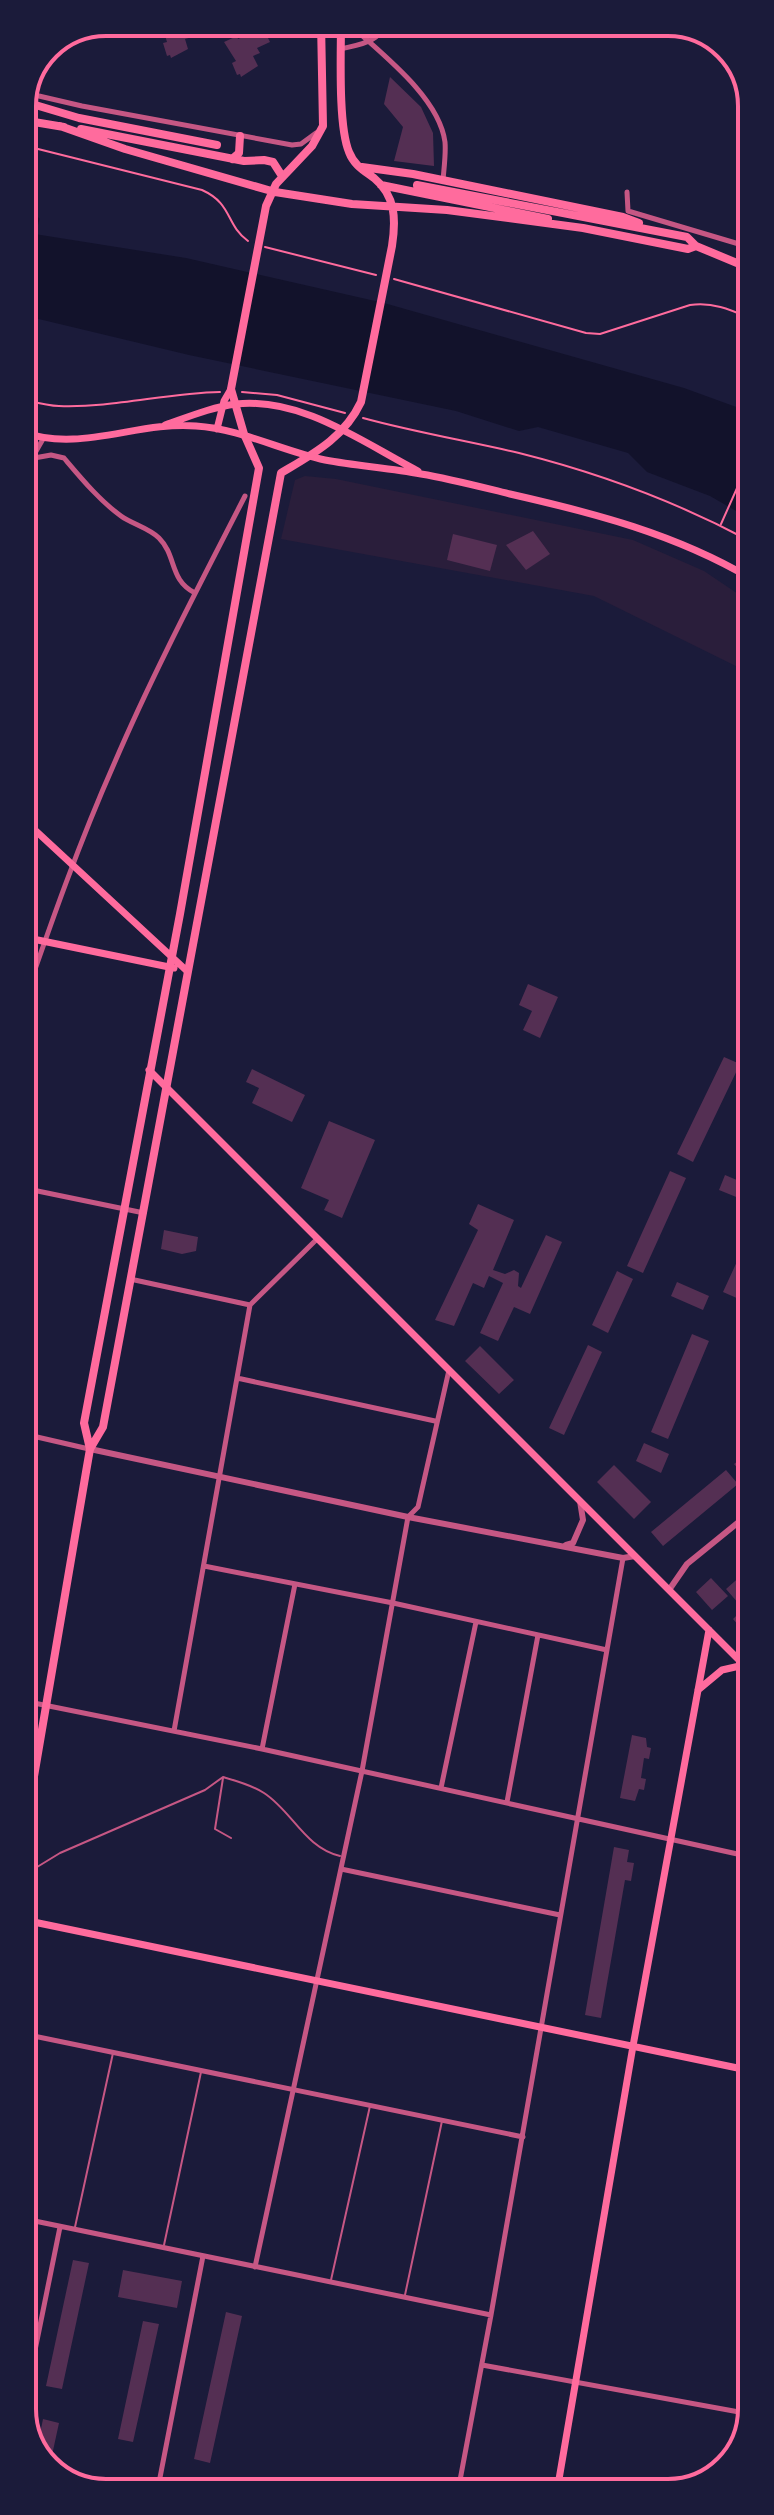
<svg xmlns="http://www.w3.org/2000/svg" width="774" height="2515" font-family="'Asap Condensed',sans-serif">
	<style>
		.green { fill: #2a1e3b }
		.water { fill: #12122b }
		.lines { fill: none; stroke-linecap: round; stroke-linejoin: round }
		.stream { stroke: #12122b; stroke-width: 3 }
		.building { fill: #542f53 }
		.path { stroke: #ff6b9d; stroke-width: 2 }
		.service { stroke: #c65784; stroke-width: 2 }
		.minor { stroke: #c65784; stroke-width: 5 }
		.tertiary { stroke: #c65784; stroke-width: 6 }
		.secondary { stroke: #ff6b9d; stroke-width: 7 }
		.primary { stroke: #ff6b9d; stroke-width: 8 }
		.rim { fill: none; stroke: #ff6b9d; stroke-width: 4 }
	</style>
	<rect width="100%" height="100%" fill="#1b1b3a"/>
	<path class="green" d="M 305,476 L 336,479 L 633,540 L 704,571 L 750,602 L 750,673 L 594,596 L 281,539 L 295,480 Z"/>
	<path class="water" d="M 22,232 L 186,258 L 384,303 L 684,388 L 750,412 L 750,519 L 710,496 L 647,472 L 628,453 L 538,427 L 519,431 L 456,411 L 189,355 L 22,315 Z"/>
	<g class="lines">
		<path class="stream" d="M 34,235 L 38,219"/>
	</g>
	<path class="building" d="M 106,22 L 119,22 L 121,29 L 104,38 L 103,35 L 100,36 L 97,26 Z
		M 157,22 L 201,22 L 203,27 L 190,31 L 192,37 L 185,39 L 188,49 L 171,58 L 170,55 L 167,56 L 163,43 L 167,42 L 164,32 L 161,33 Z
		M 263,28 L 270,42 L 257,48 L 260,53 L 253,56 L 258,66 L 241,77 L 240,74 L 237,75 L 232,63 L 236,61 L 224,42 L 237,36 L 238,39 Z
		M 390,77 L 421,107 L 433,133 L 434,166 L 394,161 L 403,127 L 384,104 Z
		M 533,531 L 550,554 L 526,570 L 506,545 Z
		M 453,534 L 497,545 L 490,571 L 447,560 Z
		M 528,984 L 558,997 L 540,1038 L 523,1030 L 532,1011 L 519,1005 Z
		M 724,1057 L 740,1064 L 693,1162 L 677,1154 Z
		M 252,1069 L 305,1095 L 292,1122 L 252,1103 L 259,1088 L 246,1082 Z
		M 329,1121 L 375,1140 L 342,1218 L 324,1210 L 329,1200 L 301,1188 Z
		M 670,1171 L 686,1178 L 643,1273 L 627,1266 Z
		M 725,1175 L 751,1186 L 751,1203 L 719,1190 Z
		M 478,1204 L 514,1220 L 493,1270 L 505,1274 L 514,1270 L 519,1273 L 518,1286 L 521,1288 L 546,1235 L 562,1242 L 530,1314 L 514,1307 L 498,1341 L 480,1333 L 503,1283 L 489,1276 L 484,1288 L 473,1283 L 454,1326 L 435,1320 L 478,1230 L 469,1224 Z
		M 164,1230 L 198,1237 L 196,1251 L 182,1254 L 161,1249 Z
		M 751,1231 L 751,1274 L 739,1299 L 723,1292 Z
		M 617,1271 L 633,1279 L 608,1333 L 592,1325 Z
		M 677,1282 L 709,1296 L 703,1310 L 671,1296 Z
		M 692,1334 L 709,1341 L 668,1439 L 651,1432 Z
		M 588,1345 L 602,1352 L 564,1435 L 549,1428 Z
		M 480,1346 L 514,1380 L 499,1394 L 465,1361 Z
		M 644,1443 L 669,1454 L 661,1473 L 636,1461 Z
		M 751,1451 L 751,1471 L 744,1476 L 734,1464 Z
		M 614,1465 L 651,1502 L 634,1519 L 597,1482 Z
		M 726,1470 L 738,1484 L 663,1546 L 651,1532 Z
		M 751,1567 L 751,1593 L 739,1604 L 726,1589 Z
		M 711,1578 L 728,1596 L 712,1610 L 696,1592 Z
		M 745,1607 L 751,1614 L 751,1640 L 733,1619 Z
		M 632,1735 L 646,1738 L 647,1747 L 651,1748 L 649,1759 L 644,1758 L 641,1778 L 646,1779 L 644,1790 L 639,1789 L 635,1801 L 620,1798 Z
		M 614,1847 L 629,1850 L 627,1862 L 634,1863 L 631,1881 L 625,1880 L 601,2018 L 585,2015 Z
		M 73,2260 L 89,2263 L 62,2389 L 46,2386 Z
		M 123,2270 L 182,2281 L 177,2308 L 118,2297 Z
		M 226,2312 L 242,2316 L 210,2463 L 194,2459 Z
		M 143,2321 L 159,2324 L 133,2442 L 118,2439 Z
		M 43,2419 L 59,2423 L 49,2469 L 37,2449 Z
		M 191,2483 L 207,2486 L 206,2492 L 189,2492 Z"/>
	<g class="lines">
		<path class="path" d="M 22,145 L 202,190 C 233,204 225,224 248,241
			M 265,247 L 376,275
			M 394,279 L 586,333 L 600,334 L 690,305 C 713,302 729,309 750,318
			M 242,392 L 277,395 L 345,413
			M 22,399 C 34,402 47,406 59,406 C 113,408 166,393 220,392
			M 363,418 C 414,432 468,441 519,453 C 599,473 677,502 750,541
			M 721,524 L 750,459"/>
		<path class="service" d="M 223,1778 L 215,1829 L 231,1838
			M 24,1875 L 60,1853 L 205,1790 L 223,1777 C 237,1781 252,1785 264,1793 C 292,1811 305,1848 340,1856
			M 75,2227 L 113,2053
			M 164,2245 L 201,2072
			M 331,2280 L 370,2106
			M 405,2295 L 442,2121"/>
		<path class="minor" d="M 347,22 C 379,52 439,96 445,142 C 446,154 444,168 443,180
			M 341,49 C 361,44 378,43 387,22
			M 26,93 L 82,106 L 292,145 L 301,144 L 316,133
			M 627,192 L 628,211 L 749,247
			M 741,264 L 749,225
			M 23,460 L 51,455 L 64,458 C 81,478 99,500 121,516 C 132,524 149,528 159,538 C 177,556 169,580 195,593
			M 23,474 L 43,439
			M 23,1004 C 51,923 79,843 114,764 C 153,673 200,584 245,496
			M 23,1188 L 144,1213
			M 130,1279 L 250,1305
			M 237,1378 L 435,1421
			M 24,1434 L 89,1449
			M 204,1566 L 393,1603 L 607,1650
			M 24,1701 L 262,1749 L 751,1857
			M 174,1731 L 250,1305 L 317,1239
			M 262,1749 L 295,1584
			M 441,1788 L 476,1622
			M 507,1802 L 538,1635
			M 341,1869 L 560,1915
			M 24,2034 L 523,2137
			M 25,2219 L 491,2315
			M 255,2267 L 362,1771 L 408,1517 L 418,1507 L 449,1370
			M 482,2365 L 750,2414
			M 30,2375 L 60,2227
			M 458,2491 L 491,2315 L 623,1558
			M 157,2493 L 203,2256"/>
		<path class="tertiary" d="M 90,1449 L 408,1517 L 623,1558 L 635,1556
			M 566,1545 L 573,1543 L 583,1520 L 580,1501
			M 669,1590 L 687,1564 L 751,1512"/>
		<path class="secondary" d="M 165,425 C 188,417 212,407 236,404 C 302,397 362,442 418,471
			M 217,429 L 224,401 L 231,389
			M 23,432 C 79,453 138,421 196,426 C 241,429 282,451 325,460 C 357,466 389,468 421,474 C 451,479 481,487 510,494 C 594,513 675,534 750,578
			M 23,819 L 187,971
			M 23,937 L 174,968
			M 149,1070 L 751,1672
			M 698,1690 L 722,1670 L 744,1665
			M 24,1920 L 752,2071
			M 557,2491 L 633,2046 L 709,1630"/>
		<path class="primary" d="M 22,101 L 79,118 L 217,145
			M 22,120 L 64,127
			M 60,126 L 125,149 L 275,192 L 352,204 L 447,210 L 583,228 L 688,249 L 696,246
			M 81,129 L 244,161 L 264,160 L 273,162 L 282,176
			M 232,159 L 239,153 L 240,136
			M 362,167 L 413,174 L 623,217 L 639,223
			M 381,185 L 548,219
			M 417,185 L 687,237 L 696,246 L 749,268
			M 90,1449 L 84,1423 L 180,914 L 259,468 L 244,434 L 231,389 L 266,206 L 276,184 L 312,146 L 323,126 L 321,22
			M 24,1835 L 86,1472 L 90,1449 L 103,1427 L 281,473 C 313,454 344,438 361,402 L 392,246 C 396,220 396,196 374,178 C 363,170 354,165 349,152 C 338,126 341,53 341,22"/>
	</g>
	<path d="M0 0H774V2515H0ZM106 36H668A70 70 0 0 1 738 106V2409A70 70 0 0 1 668 2479H106A70 70 0 0 1 36 2409V106A70 70 0 0 1 106 36Z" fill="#1b1b3a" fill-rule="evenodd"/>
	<path class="rim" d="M106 36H668A70 70 0 0 1 738 106V2409A70 70 0 0 1 668 2479H106A70 70 0 0 1 36 2409V106A70 70 0 0 1 106 36Z"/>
</svg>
